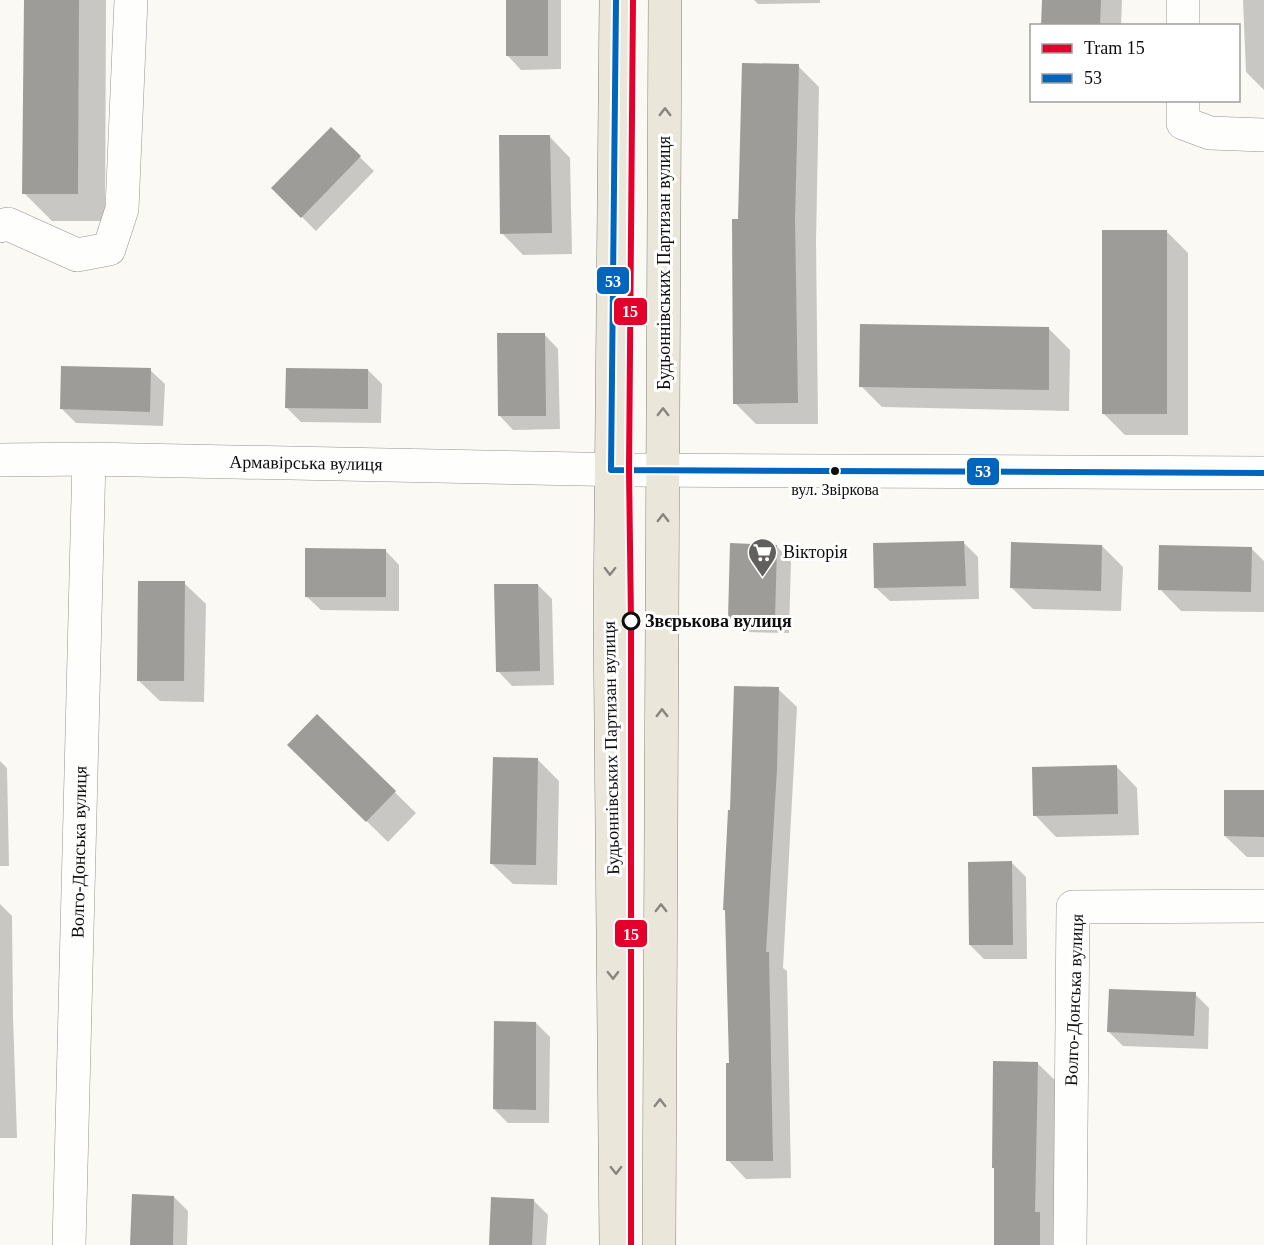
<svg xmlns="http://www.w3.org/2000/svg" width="1264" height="1245" font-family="Georgia,serif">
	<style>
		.shadow { fill: #0003 }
		.building { fill: #9e9c99 }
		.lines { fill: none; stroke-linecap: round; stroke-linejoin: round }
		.minor-casing { stroke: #949492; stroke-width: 34 }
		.major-casing { stroke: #82817f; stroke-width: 34 }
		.minor { stroke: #fefefd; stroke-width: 33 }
		.major { stroke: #ebe6da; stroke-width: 33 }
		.bus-1-casing { stroke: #fff; stroke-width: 10 }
		.bus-1 { stroke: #0065bd; stroke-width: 6 }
		.tram-1-casing { stroke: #fff; stroke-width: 10 }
		.tram-1 { stroke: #e4002b; stroke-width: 6 }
		.oneway { stroke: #88857e }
		.bus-dot { fill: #0e0e0e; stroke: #fff; stroke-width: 2 }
		.stop-dot { fill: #fff; stroke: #0e0e0e; stroke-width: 3 }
		.labels { text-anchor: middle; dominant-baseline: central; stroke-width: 6; stroke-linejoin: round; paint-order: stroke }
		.bus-label { font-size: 16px; fill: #0e0e0e; stroke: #fff }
		.street-label { font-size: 18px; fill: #0e0e0e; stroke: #fff }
		.poi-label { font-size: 18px; fill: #0e0e0e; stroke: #fff; text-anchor: start }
		.stop-label { font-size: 18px; font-weight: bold; fill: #0e0e0e; stroke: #fff; text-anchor: start }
		.line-badge { stroke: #fff; stroke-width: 2 }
		.badge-label { font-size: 16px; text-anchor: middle; font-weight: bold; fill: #fff }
	</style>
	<rect width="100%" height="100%" fill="#faf9f4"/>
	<path class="shadow" d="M 25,0 L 106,0 L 105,221 L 52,221 L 24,193 Z
		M 507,0 L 561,0 L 561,69 L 521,70 L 507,55 Z
		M 754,0 L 820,0 L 820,3 L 758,4 Z
		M 1043,0 L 1122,0 L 1121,26 L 1043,26 Z
		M 1243,0 L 1264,0 L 1264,90 L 1246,72 Z
		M 798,66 L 819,87 L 816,241 L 818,424 L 756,424 L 735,403 L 740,221 Z
		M 331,129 L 374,171 L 316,231 L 273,188 Z
		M 549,136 L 570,158 L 572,254 L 523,255 L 502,233 Z
		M 1166,231 L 1188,253 L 1188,435 L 1125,435 L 1104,414 Z
		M 1049,329 L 1070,350 L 1069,411 L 882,407 L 861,386 Z
		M 544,334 L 558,349 L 560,429 L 513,430 L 499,415 Z
		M 150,370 L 165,384 L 163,426 L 76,423 L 62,409 Z
		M 368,370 L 382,384 L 381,423 L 301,422 L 287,408 Z
		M 964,543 L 978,557 L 979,599 L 890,601 L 875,587 Z
		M 776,546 L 791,560 L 789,633 L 744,632 L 730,618 Z
		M 1102,546 L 1123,567 L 1121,611 L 1033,609 L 1011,587 Z
		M 1251,548 L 1264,561 L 1264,612 L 1181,611 L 1160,589 Z
		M 385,550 L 399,565 L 399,611 L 321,610 L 306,596 Z
		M 184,583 L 206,604 L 204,702 L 160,701 L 138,680 Z
		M 538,585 L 552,599 L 554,685 L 512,686 L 498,671 Z
		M 778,689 L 797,707 L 783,968 L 787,971 L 791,1178 L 746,1179 L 728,1160 L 731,1064 Z
		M 317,716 L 416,813 L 388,842 L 289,745 Z
		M 538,760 L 559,781 L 557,885 L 513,884 L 491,863 Z
		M 0,761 L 7,768 L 9,866 L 0,866 Z
		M 1116,766 L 1137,788 L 1139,835 L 1056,837 L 1035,815 Z
		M 1264,791 L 1264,857 L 1247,857 L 1225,836 Z
		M 1012,863 L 1026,877 L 1027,959 L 984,959 L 970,945 Z
		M 0,904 L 12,916 L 13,1016 L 17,1138 L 0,1138 Z
		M 1195,994 L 1209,1008 L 1208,1049 L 1123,1046 L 1109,1032 Z
		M 536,1023 L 550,1037 L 549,1123 L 508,1123 L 494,1109 Z
		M 1037,1063 L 1059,1084 L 1061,1245 L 995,1245 L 995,1169 L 993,1167 Z
		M 174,1197 L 188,1211 L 187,1245 L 132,1245 Z
		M 534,1201 L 548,1215 L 546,1245 L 490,1245 Z"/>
	<path class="building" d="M 24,0 L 79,0 L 78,194 L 22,194 Z
		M 506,0 L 548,0 L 548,56 L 506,56 Z
		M 1042,0 L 1101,0 L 1100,26 L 1041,26 Z
		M 742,63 L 799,64 L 795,219 L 798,403 L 733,404 L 732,219 L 738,219 Z
		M 331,127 L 361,156 L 301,218 L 271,188 Z
		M 499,135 L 550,135 L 552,233 L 500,234 Z
		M 1102,230 L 1167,230 L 1167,414 L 1102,414 Z
		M 860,324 L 1049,327 L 1049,390 L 859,387 Z
		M 497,333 L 545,333 L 546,416 L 498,416 Z
		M 61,366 L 151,368 L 150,412 L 60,409 Z
		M 286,368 L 368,369 L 368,409 L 285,408 Z
		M 964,541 L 966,586 L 874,588 L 873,543 Z
		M 1011,542 L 1102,545 L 1101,591 L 1010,588 Z
		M 730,543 L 777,545 L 775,620 L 728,619 Z
		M 1159,545 L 1252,547 L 1251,592 L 1158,590 Z
		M 305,548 L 386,549 L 386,597 L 305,597 Z
		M 138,581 L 185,581 L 184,681 L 137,681 Z
		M 494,584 L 538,584 L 540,671 L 496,672 Z
		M 734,686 L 779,687 L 777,769 L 766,952 L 769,952 L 773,1161 L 726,1161 L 726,1063 L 729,1063 L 725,910 L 723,910 L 728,810 L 730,810 Z
		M 317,714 L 396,791 L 366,822 L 287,745 Z
		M 493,757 L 538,758 L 536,865 L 490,864 Z
		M 1117,765 L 1118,814 L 1033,816 L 1032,767 Z
		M 1224,790 L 1264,790 L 1264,837 L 1224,836 Z
		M 1012,861 L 1013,945 L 969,945 L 968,862 Z
		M 1109,989 L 1196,992 L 1194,1036 L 1107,1032 Z
		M 494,1021 L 536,1022 L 536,1110 L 493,1109 Z
		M 993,1061 L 1038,1062 L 1035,1212 L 1040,1212 L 1040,1245 L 994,1245 L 994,1168 L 992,1168 Z
		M 132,1194 L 174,1196 L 173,1245 L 130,1245 Z
		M 491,1197 L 534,1199 L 532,1245 L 489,1245 Z"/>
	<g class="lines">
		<defs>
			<path id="minor" d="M 1183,0 L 1183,26
				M 1183,100 L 1183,123 L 1210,133 L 1264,135
				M 0,226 L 8,224 L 77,255 L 109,249 L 122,209 L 131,0
				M 0,460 L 89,459 L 629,470 L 1264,473
				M 69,1245 L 89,459
				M 1070,1245 L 1073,907 L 1264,906"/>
			<path id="major" d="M 616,1245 L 610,619 L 616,0
				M 659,1245 L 665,0"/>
		</defs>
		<use href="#minor" class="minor-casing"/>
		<use href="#major" class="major-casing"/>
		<use href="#minor" class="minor"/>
		<use href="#major" class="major"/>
		<defs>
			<path id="bus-1" d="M 616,0 L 611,470 L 1264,473"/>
		</defs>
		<use href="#bus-1" class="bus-1-casing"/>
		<use href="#bus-1" class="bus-1"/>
		<defs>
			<path id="tram-1" d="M 631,1245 L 631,621 L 629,470 L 633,0"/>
		</defs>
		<use href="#tram-1" class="tram-1-casing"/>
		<use href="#tram-1" class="tram-1"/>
	</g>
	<defs><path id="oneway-chevron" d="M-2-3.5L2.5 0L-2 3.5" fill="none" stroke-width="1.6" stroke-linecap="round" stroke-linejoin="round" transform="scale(1.5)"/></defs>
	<g class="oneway">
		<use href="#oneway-chevron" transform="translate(665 112) rotate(-90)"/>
		<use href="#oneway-chevron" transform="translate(663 412) rotate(-90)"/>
		<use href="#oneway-chevron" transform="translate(663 518) rotate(-90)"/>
		<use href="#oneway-chevron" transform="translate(610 571) rotate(91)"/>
		<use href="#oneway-chevron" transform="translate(662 713) rotate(-90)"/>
		<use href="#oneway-chevron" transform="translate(661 908) rotate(-90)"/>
		<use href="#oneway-chevron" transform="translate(613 975) rotate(89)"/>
		<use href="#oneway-chevron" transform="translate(660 1103) rotate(-90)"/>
		<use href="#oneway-chevron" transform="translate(616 1170) rotate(89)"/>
	</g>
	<defs>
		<symbol id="supermarket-pin" viewBox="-11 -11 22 30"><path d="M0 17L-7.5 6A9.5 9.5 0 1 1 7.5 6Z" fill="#61605e" stroke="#fff"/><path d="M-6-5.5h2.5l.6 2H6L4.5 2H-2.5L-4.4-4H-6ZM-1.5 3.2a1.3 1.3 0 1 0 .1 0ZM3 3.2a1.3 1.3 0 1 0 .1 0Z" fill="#fff"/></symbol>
	</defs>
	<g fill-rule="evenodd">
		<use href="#supermarket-pin" x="746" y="536" width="33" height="45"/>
	</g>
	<circle class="bus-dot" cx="835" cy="471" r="5"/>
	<circle class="stop-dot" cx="631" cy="621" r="8"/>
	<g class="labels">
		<g class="bus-label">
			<text x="835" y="489">вул. Звіркова</text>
		</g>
		<g class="street-label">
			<text transform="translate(664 263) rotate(-90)">Будьоннівських Партизан вулиця</text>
			<text transform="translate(306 463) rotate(1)">Армавірська вулиця</text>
			<text transform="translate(611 748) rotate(-91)">Будьоннівських Партизан вулиця</text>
			<text transform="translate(79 852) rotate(-89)">Волго-Донська вулиця</text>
			<text transform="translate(1074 1000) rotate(-88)">Волго-Донська вулиця</text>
		</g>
		<g class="poi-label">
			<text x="783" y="552">Вікторія</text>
		</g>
		<g class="stop-label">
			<text x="645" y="621">Звєрькова вулиця</text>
		</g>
	</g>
	<g class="line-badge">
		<rect x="596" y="266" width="34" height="29" rx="6" fill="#0065bd"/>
		<rect x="613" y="297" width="35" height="29" rx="6" fill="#e4002b"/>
		<rect x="966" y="457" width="34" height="29" rx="6" fill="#0065bd"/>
		<rect x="614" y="919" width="34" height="29" rx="6" fill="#e4002b"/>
	</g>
	<g class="badge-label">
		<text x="613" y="287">53</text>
		<text x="630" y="317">15</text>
		<text x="983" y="477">53</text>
		<text x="631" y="940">15</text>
	</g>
	<rect x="1030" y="24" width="210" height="78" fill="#ffffff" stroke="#9f9f9f" stroke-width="1.5"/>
	<rect x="1042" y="44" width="30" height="9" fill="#e4002b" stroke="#9f9f9f" stroke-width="1.5"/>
	<text x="1084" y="54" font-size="18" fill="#0e0e0e">Tram 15</text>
	<rect x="1042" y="74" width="30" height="9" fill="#0065bd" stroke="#9f9f9f" stroke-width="1.5"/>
	<text x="1084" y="84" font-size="18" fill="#0e0e0e">53</text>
</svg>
